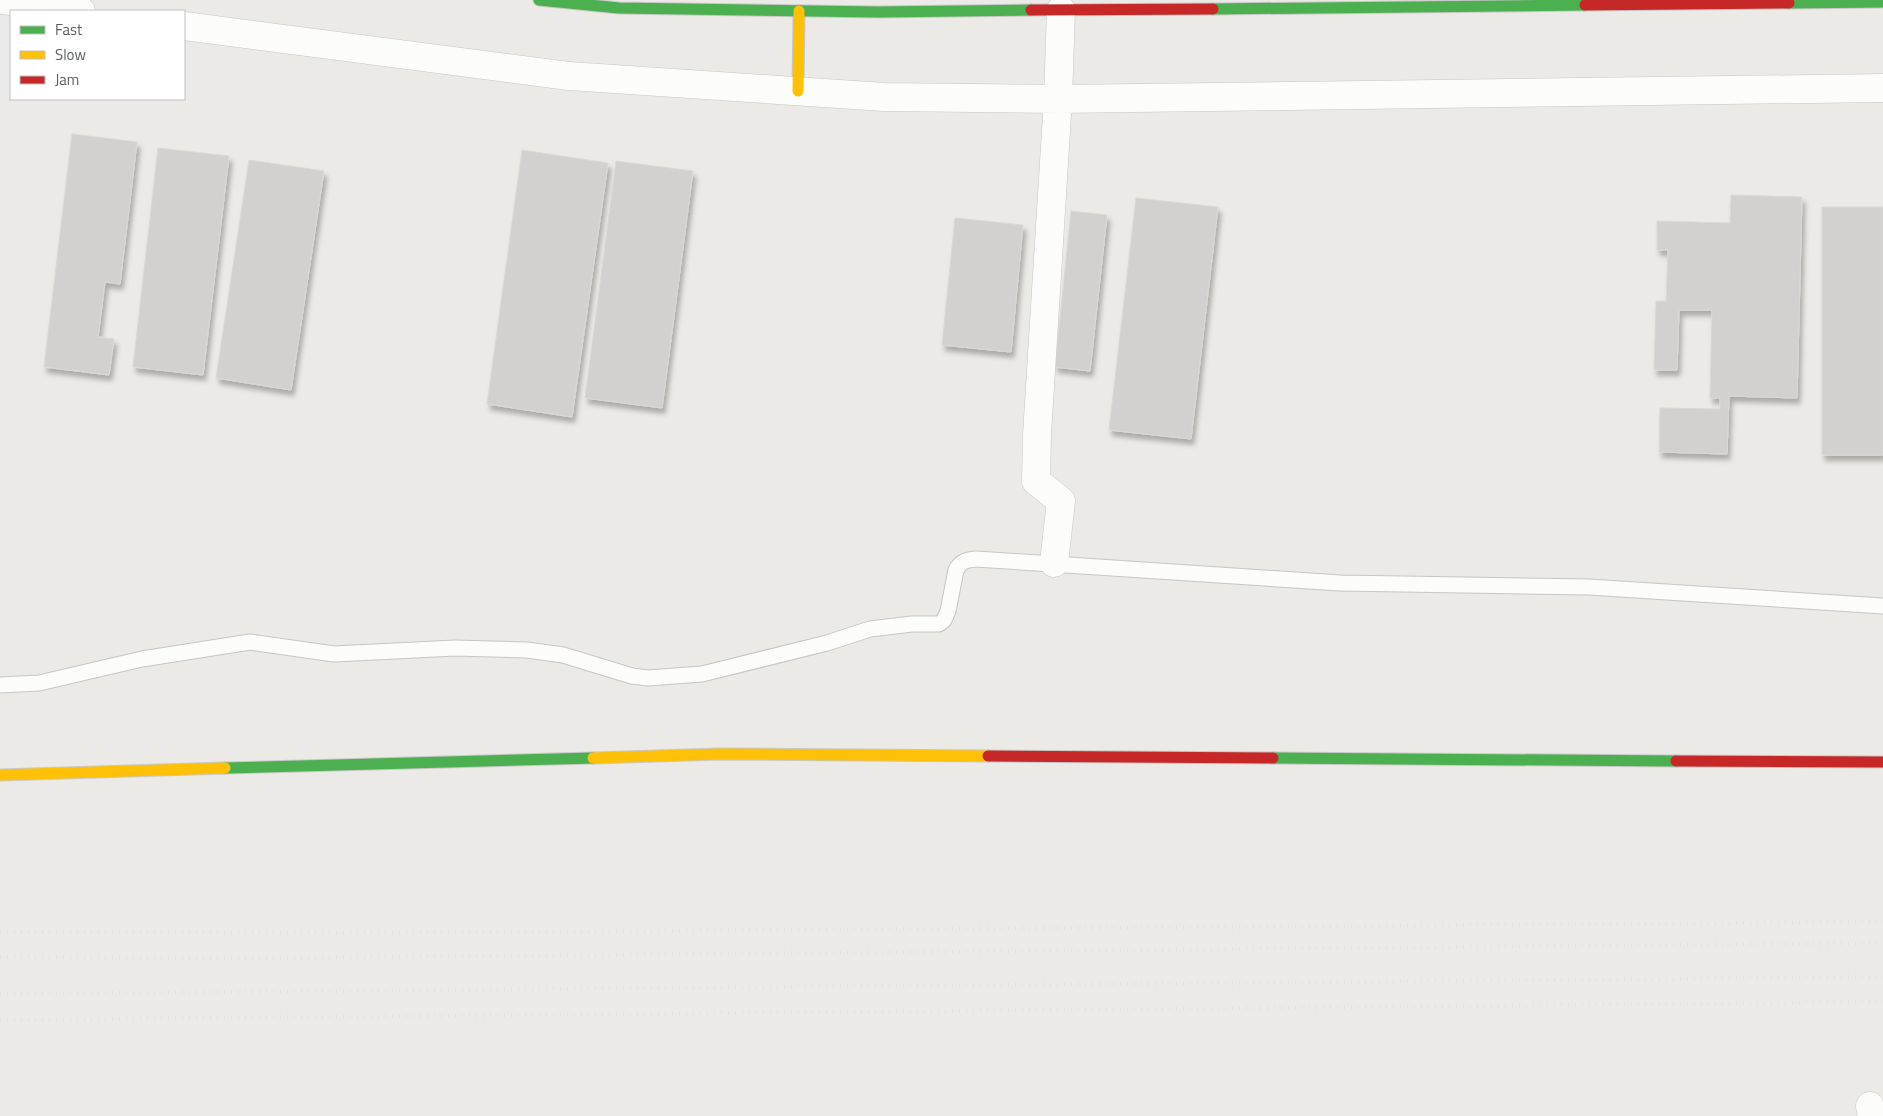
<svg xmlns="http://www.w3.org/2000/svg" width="1883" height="1116" font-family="'Titillium Web',sans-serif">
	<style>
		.building { fill: #d2d1cf; stroke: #dad9d6; filter: url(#shadow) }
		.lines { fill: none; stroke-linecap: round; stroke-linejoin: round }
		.lane-casing { stroke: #c5c6c6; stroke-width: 17 }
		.street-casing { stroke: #c5c6c6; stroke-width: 29 }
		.fast-casing { stroke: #c8c8c8; stroke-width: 13 }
		.slow-casing { stroke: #c8c8c8; stroke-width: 13 }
		.jam-casing { stroke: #c8c8c8; stroke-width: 13 }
		.lane { stroke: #fcfcfb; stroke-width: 15 }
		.street { stroke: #fcfcfb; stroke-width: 28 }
		.fast { stroke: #4caf50; stroke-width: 11 }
		.slow { stroke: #ffc107; stroke-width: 11 }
		.jam { stroke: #c62828; stroke-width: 11 }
		.rail { stroke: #e2e2e2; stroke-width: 4; stroke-dasharray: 1 6; stroke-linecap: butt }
	</style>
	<defs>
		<filter id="shadow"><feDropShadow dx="3" dy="5.5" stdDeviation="2.5" flood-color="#0004"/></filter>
	</defs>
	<rect width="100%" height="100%" fill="#ebeae6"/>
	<path class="building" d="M 72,134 L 137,142 L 120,284 L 105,282 L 98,337 L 114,339 L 109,375 L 44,367 Z
		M 158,148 L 229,156 L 203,375 L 133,367 Z
		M 522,150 L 608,163 L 572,417 L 487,404 Z
		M 249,160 L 324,171 L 291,390 L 216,378 Z
		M 616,161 L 693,171 L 662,408 L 585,398 Z
		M 1731,195 L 1802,197 L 1797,398 L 1729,396 L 1727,454 L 1659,452 L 1660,408 L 1720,409 L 1720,398 L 1710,398 L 1712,310 L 1679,310 L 1677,370 L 1654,370 L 1656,301 L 1666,301 L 1668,250 L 1657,250 L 1657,221 L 1730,223 Z
		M 1136,198 L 1218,207 L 1191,439 L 1109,430 Z
		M 1822,207 L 1883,207 L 1883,455 L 1822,455 Z
		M 1071,211 L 1107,215 L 1090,371 L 1055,367 Z
		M 955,218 L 1023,225 L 1011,352 L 942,345 Z"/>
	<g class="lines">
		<defs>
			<path id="lane" d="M 0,685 L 39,683 L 142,659 L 250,642 L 334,654 L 455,648 L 527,650 L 563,655 L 632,676 L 648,678 L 702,674 L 827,643 L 870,629 L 912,624 L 939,624 L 944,620 L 948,611 L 956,570 C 961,561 966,560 976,559 L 1340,583 L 1589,587 L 1883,606"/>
			<path id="street" d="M 2,0 L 81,11
				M 184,26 L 569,76 L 884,97 L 1058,99 L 1883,88
				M 1054,563 L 1061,501 L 1036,481 L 1037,435 L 1058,99 L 1061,10
				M 1870,1106 L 1872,1116"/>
			<path id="fast" d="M 539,0 L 619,8 L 878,12 L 1031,10
				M 1789,3 L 1883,2
				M 1213,9 L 1585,5
				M 1273,758 L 1676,761
				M 225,768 L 593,758"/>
			<path id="slow" d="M 798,91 L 799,11
				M 593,758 L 720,754 L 988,756
				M 0,775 L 225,768"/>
			<path id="jam" d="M 1585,5 L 1789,3
				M 1031,10 L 1213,9
				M 988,756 L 1273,758
				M 1676,761 L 1883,762"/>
		</defs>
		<use href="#lane" class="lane-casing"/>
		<use href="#street" class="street-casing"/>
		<use href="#fast" class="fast-casing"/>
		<use href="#slow" class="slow-casing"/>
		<use href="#jam" class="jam-casing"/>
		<use href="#lane" class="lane"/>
		<use href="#street" class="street"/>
		<use href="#fast" class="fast"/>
		<use href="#slow" class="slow"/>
		<use href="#jam" class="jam"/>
		<path class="rail" d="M 0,932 L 367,933 L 1883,922
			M 0,957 L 276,958 L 1883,943
			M 0,994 L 1883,977
			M 0,1020 L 1883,1002"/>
	</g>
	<rect x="10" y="10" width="175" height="90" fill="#ffffff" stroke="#bebfc1"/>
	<rect x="20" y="26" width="25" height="8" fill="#4caf50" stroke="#bebfc1"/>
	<text x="55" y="35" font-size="15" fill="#5c6063">Fast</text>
	<rect x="20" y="51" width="25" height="8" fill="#ffc107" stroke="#bebfc1"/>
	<text x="55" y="60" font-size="15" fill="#5c6063">Slow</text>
	<rect x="20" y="76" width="25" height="8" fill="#c62828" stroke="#bebfc1"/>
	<text x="55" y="85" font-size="15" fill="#5c6063">Jam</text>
</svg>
